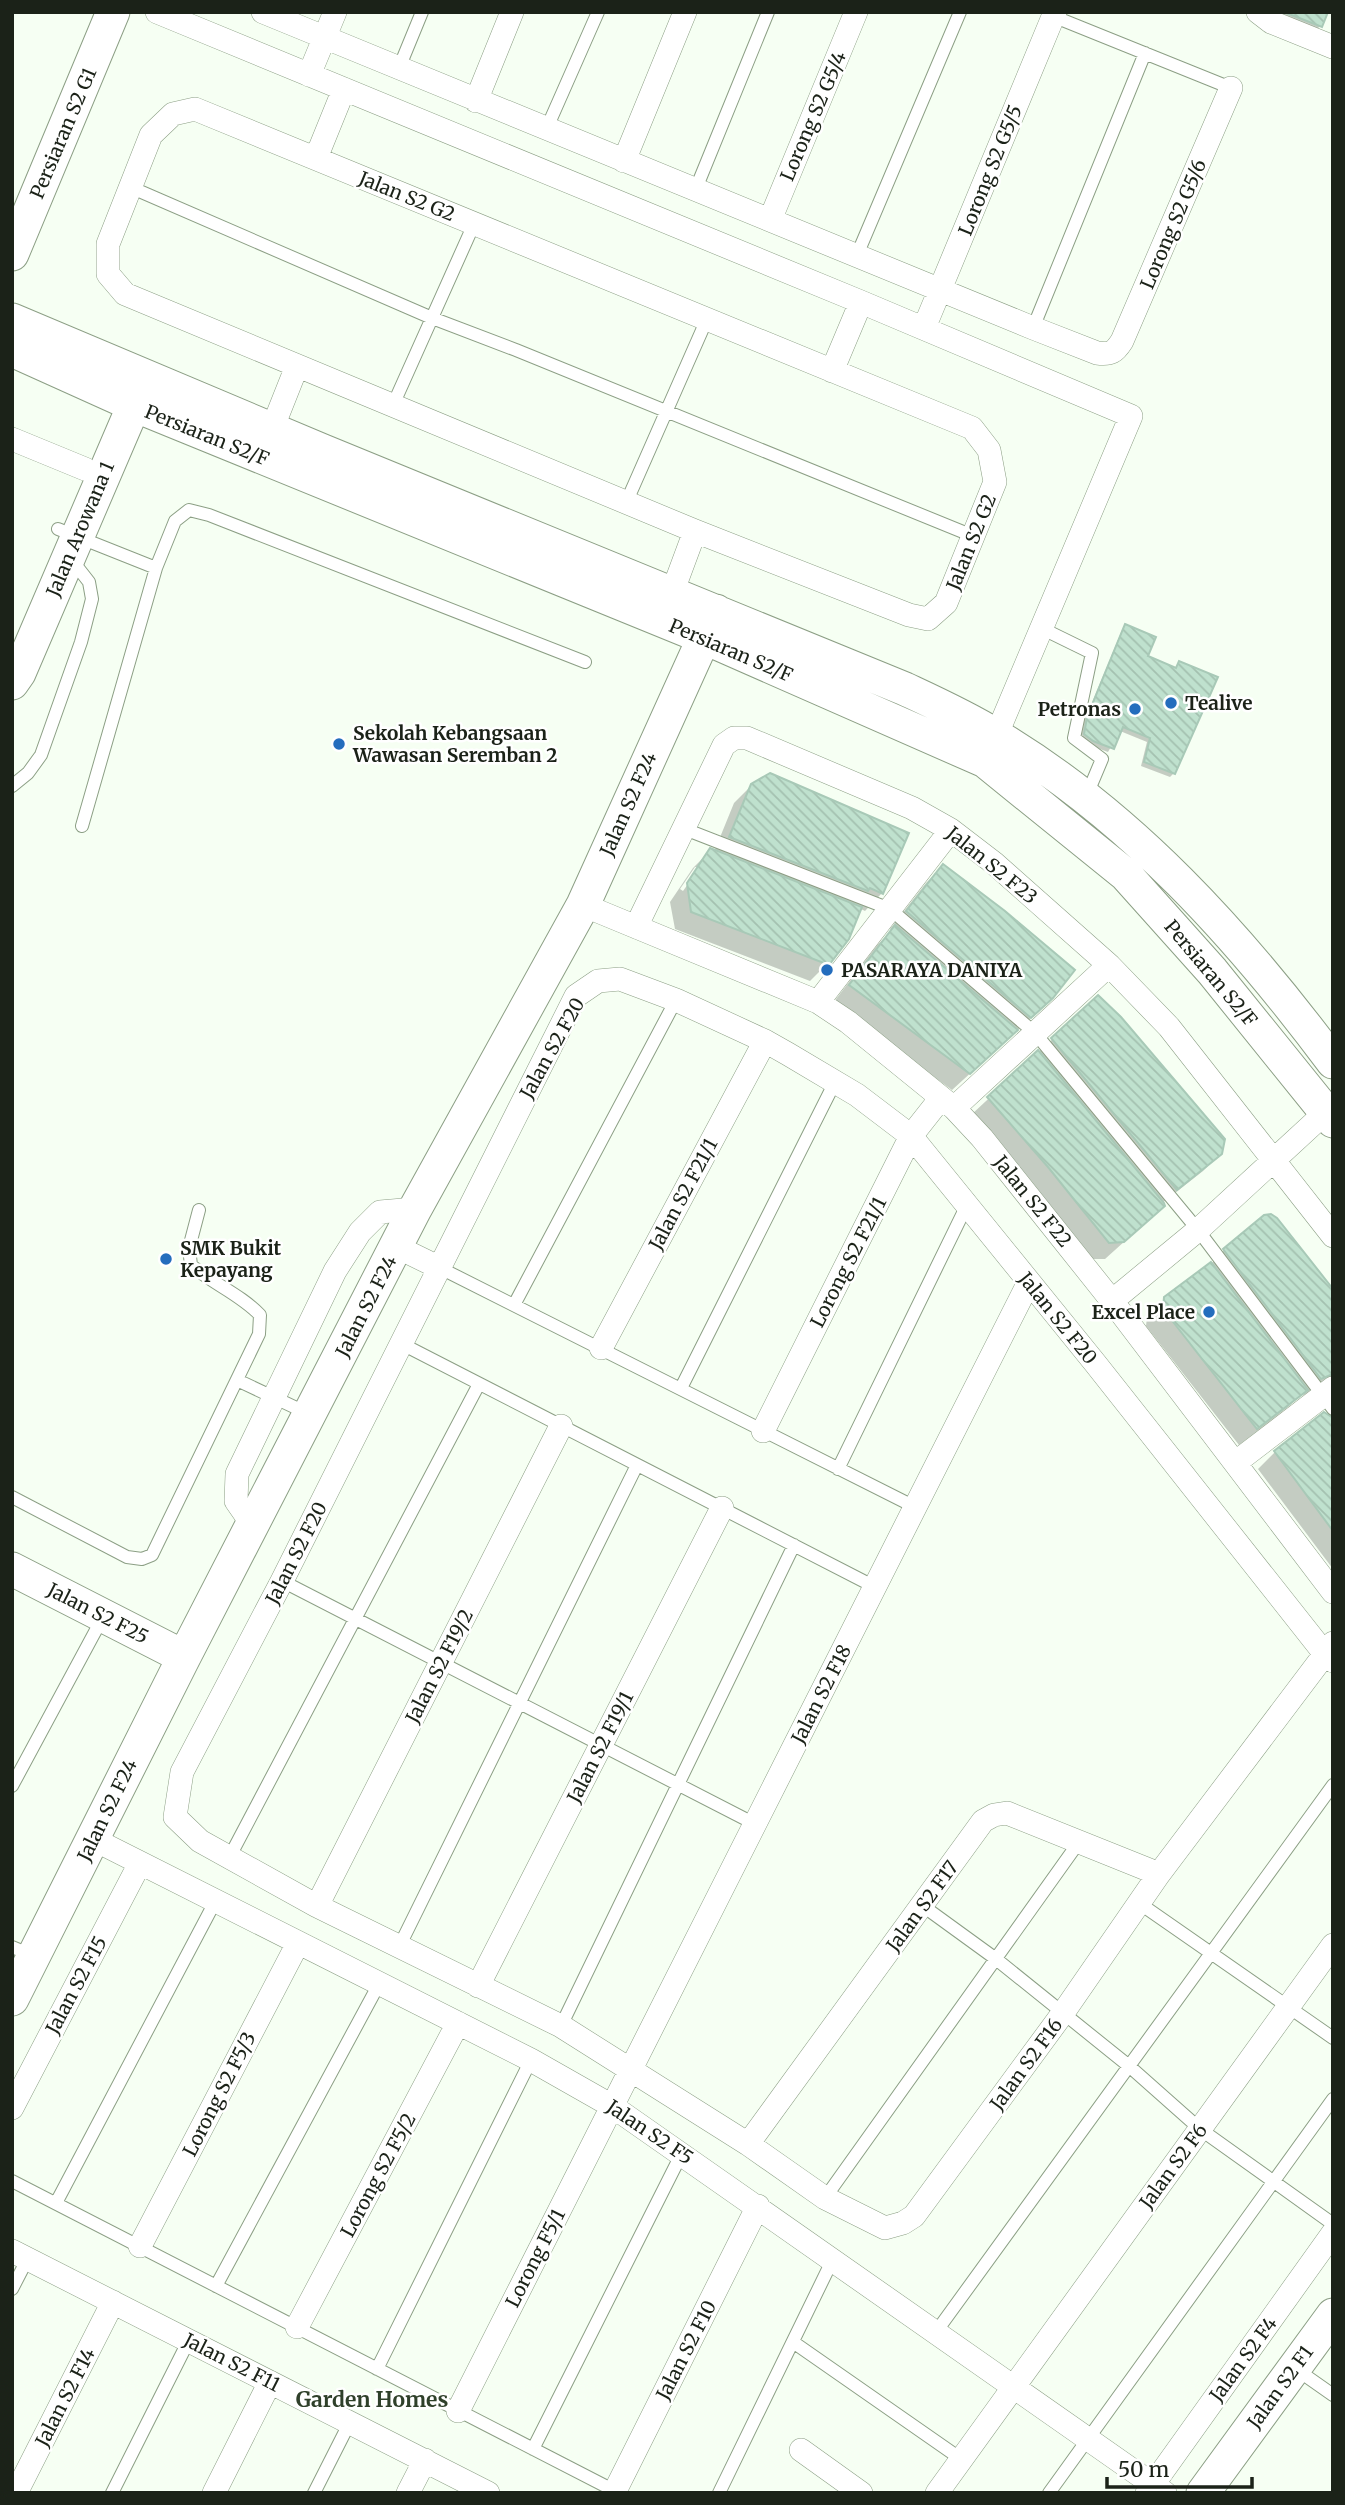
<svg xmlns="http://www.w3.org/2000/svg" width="1345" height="2505" font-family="Merriweather,serif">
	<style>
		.shadow { fill: #0003; fill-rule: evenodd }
		.building { fill: url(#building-back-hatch); stroke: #a8c9b7; stroke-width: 2 }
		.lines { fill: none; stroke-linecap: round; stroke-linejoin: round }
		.lane-casing { stroke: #8c9f85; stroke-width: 14 }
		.street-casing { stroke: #8c9f85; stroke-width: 24 }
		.secondary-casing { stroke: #8c9f85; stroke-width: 35 }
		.lane { stroke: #fff; stroke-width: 12 }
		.street { stroke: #fff; stroke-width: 23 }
		.secondary { stroke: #fff; stroke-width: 33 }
		.poi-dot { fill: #246dbd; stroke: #fff; stroke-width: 2.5 }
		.labels { text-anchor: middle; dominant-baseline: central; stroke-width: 5; stroke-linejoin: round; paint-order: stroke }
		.street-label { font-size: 19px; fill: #1b2218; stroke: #fff }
		.poi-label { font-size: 19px; font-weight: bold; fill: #1b2218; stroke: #fff; text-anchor: start }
		.neighbourhood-label { font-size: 21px; font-weight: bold; fill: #2f402a; stroke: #fff }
	</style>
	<defs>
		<pattern id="building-back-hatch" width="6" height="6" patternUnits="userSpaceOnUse" patternTransform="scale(1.75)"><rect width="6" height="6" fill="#bfe1ce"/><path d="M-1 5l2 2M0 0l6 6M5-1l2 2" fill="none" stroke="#a4c1b0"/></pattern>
	</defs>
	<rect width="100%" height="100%" fill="#f6fff3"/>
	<path class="shadow" d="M 1275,12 L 1326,12 L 1320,26 L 1312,35 Z
		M 1125,626 L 1145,657 L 1174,669 L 1179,663 L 1174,773 L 1170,777 L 1141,766 L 1147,742 L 1120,731 L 1108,752 L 1089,745 L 1081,738 L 1084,722 L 1122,630 Z
		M 752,785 L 882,893 L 865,911 L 861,909 L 828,963 L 810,981 L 675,929 L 670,902 L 693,868 L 711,850 L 714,852 L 734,803 ZM 695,867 L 700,867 L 683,891 L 680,889 Z
		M 943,866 L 1034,1015 L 952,1090 L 833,1003 L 878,944 L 892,931 L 890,929 L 926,883 Z
		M 1098,997 L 1221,1153 L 1203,1171 L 1161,1204 L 1145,1223 L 1105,1259 L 1092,1259 L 971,1115 Z
		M 1224,1250 L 1333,1291 L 1333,1569 L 1258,1469 L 1275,1452 L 1329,1413 L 1312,1391 L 1304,1395 L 1302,1393 L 1288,1407 L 1239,1445 L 1146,1326 L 1147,1317 L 1165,1299 L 1207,1268 Z"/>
	<path class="building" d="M 1284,12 L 1328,12 L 1322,27 Z
		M 1125,624 L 1156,637 L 1148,656 L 1176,668 L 1179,661 L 1218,677 L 1175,774 L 1144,762 L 1150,738 L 1123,727 L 1114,749 L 1093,741 L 1084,734 L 1087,717 Z
		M 770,773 L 909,833 L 883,894 L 870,888 L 868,891 L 729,837 L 751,784 Z
		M 710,848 L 862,907 L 849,939 L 829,965 L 691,912 L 687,883 Z
		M 943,864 L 1005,911 L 1075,970 L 1053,998 L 1031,1018 L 906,911 Z
		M 895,925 L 1018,1030 L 970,1074 L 849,985 Z
		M 1098,995 L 1121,1017 L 1225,1139 L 1222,1154 L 1177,1190 L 1051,1038 Z
		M 1038,1050 L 1164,1203 L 1165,1206 L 1124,1242 L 1109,1243 L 1048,1167 L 987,1097 Z
		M 1271,1214 L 1277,1218 L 1333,1289 L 1333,1374 L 1321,1379 L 1223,1249 L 1264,1215 Z
		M 1211,1262 L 1308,1390 L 1257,1429 L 1163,1309 L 1164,1297 Z
		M 1324,1412 L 1333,1418 L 1333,1531 L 1274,1451 Z"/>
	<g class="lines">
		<defs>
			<path id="lane" d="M 1050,15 L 1231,88
				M 399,68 L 422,12
				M 546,130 L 598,12
				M 130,187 L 432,318 L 516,350 L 973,536
				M 695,191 L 768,12
				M 857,255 L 960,12
				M 1033,328 L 1145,53
				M 393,405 L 474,224
				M 626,503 L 707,319
				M 58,529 L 156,568
				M 1041,628 L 1092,653 L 1074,738 L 1102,759 L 1086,797
				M 12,786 L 28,773 L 41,755 L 81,642 L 92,599 L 89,582 L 71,559
				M 82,826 L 156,568 L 175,521 L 189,510 L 209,515 L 585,662
				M 682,828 L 890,909 L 1035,1033 L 1198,1230 L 1333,1409
				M 438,1267 L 915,1507
				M 514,1305 L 676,1000
				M 402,1344 L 875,1587
				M 237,1380 L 307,1413
				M 681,1388 L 835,1082
				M 838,1469 L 966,1207
				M 12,1497 L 127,1557 L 142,1559 L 152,1555 L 259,1334 L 260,1315 C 240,1294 213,1284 191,1265 L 189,1248 L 199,1210
				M 282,1581 L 755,1824
				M 12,1786 L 103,1617
				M 229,1858 L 479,1384
				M 1139,1903 L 1333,2038
				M 923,1906 L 996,1959 L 1129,2066 L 1200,2129 L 1333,2224
				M 12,1947 L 34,1956
				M 399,1947 L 637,1465
				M 561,2026 L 794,1545
				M 12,2181 L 615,2491
				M 825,2198 L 1079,1842
				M 56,2203 L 216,1900
				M 216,2286 L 379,1984
				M 12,2289 L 28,2258
				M 936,2332 L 1333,1785
				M 793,2342 L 961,2459
				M 377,2369 L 531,2060
				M 1296,2369 L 1333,2395
				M 533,2449 L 682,2153
				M 112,2493 L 189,2340
				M 314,2493 L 350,2422
				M 719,2493 L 833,2259
				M 1049,2493 L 1333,2099"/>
			<path id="street" d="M 157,12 L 861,302 L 1131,416 L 991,748
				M 263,12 L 1033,328 L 1097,353 C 1111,355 1115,352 1122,341 L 1231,88
				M 1258,12 L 1271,22 L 1333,47
				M 309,75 L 335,12
				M 476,101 L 512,12
				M 195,109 L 972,428 L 989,450 L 995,482 L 946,603 L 928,619 L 909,615 L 695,531 L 125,294 L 108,274 L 108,244 L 151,135 L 173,114 Z
				M 316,158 L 344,89
				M 624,161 L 685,12
				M 770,220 L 856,12
				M 924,328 L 1055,12
				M 832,371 L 861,302
				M 272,429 L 297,366
				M 12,439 L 85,469
				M 672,593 L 695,531
				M 583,905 L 818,1002 L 848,1022 L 954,1108 L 982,1138 L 1112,1301 L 1333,1592
				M 636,927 L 724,745 L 734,738 L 747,738 L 912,808 L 951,830 L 994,863 L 1109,965 L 1169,1027 L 1333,1236
				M 818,1002 L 951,830
				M 954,1108 L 1109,965
				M 397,1247 L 438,1267
				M 1112,1301 L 1198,1230 L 1326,1112
				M 601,1348 L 765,1041
				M 763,1431 L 911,1136 L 941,1098
				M 1235,1463 L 1333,1388
				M 252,1524 L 236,1501 L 237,1474 L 335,1271 L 360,1232 L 380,1212 L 415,1209
				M 1333,1643 L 1325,1654 L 1159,1874 L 1063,2013 L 914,2216 L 903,2223 L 885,2228 L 825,2198 L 748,2144 L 561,2026 L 317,1906 L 200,1841 L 175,1817 L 182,1772 L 282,1581 L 576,996 L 598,981 L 620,979 L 676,1000 L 765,1041 L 788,1054 L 857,1095 L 911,1136 L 1095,1363 L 1325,1654 L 1333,1661
				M 93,1839 L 531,2060 L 612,2106 L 1165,2493
				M 317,1906 L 561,1426
				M 478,1986 L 722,1508
				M 12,2108 L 140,1863
				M 748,2144 L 983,1821 L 994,1815 L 1007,1813 L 1159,1874
				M 140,2246 L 298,1943
				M 12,2251 L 488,2493
				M 297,2327 L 458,2023
				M 458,2411 L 1029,1282
				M 801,2450 L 861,2493
				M 16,2493 L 113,2302
				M 214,2493 L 270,2382
				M 408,2493 L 425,2460
				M 614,2493 L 758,2206
				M 937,2493 L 1333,1945
				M 1147,2493 L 1333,2233"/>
			<path id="secondary" d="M 12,254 L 113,12
				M 12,320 L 323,451 L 905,689 C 935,703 966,717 995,735 C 1131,816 1239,936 1333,1062
				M 12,350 L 134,405 L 703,637 L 985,761 L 1126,875 L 1212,971 L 1333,1121
				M 12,683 L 19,673 L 143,384
				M 12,1569 L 184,1657
				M 12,1999 L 184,1657 L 415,1209 L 583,905 L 716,611
				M 1203,2493 L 1333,2315"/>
		</defs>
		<use href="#lane" class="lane-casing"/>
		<use href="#street" class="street-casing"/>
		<use href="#secondary" class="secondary-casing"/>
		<use href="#lane" class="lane"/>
		<use href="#street" class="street"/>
		<use href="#secondary" class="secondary"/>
	</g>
	<g class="poi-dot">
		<circle cx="1171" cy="703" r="7"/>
		<circle cx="1135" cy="709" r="7"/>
		<circle cx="339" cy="744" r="7"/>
		<circle cx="827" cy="970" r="7"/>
		<circle cx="166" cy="1259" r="7"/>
		<circle cx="1209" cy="1312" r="7"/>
	</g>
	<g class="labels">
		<g class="street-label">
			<text transform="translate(813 116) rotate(-67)">Lorong S2 G5/4</text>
			<text transform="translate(63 133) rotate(-67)">Persiaran S2 G1</text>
			<text transform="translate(990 170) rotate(-68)">Lorong S2 G5/5</text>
			<text transform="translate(407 196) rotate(22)">Jalan S2 G2</text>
			<text transform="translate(1173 224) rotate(-67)">Lorong S2 G5/6</text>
			<text transform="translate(207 435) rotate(22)">Persiaran S2/F</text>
			<text transform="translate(80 529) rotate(-67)">Jalan Arowana 1</text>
			<text transform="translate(971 542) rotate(-68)">Jalan S2 G2</text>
			<text transform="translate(731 650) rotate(23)">Persiaran S2/F</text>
			<text transform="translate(628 804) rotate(-66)">Jalan S2 F24</text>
			<text transform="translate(992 865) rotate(39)">Jalan S2 F23</text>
			<text transform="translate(1211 973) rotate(50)">Persiaran S2/F</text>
			<text transform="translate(552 1048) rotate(-61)">Jalan S2 F20</text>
			<text transform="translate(683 1194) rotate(-62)">Jalan S2 F21/1</text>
			<text transform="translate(1033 1201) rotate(51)">Jalan S2 F22</text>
			<text transform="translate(848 1262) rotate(-63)">Lorong S2 F21/1</text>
			<text transform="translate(366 1306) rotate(-63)">Jalan S2 F24</text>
			<text transform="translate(1058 1318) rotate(51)">Jalan S2 F20</text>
			<text transform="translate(296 1553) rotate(-63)">Jalan S2 F20</text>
			<text transform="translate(98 1613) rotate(27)">Jalan S2 F25</text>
			<text transform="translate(439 1666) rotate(-63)">Jalan S2 F19/2</text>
			<text transform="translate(821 1694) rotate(-63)">Jalan S2 F18</text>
			<text transform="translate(600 1747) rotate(-63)">Jalan S2 F19/1</text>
			<text transform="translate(107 1810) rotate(-64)">Jalan S2 F24</text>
			<text transform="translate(922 1906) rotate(-54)">Jalan S2 F17</text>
			<text transform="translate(76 1985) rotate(-62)">Jalan S2 F15</text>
			<text transform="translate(1026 2064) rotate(-54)">Jalan S2 F16</text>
			<text transform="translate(219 2094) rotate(-63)">Lorong S2 F5/3</text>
			<text transform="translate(650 2132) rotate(34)">Jalan S2 F5</text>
			<text transform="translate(1173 2166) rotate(-54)">Jalan S2 F6</text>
			<text transform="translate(378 2175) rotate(-62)">Lorong S2 F5/2</text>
			<text transform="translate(535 2258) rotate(-63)">Lorong F5/1</text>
			<text transform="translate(686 2350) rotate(-63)">Jalan S2 F10</text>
			<text transform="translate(1243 2359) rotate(-54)">Jalan S2 F4</text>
			<text transform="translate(232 2362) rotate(27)">Jalan S2 F11</text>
			<text transform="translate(1280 2387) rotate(-54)">Jalan S2 F1</text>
			<text transform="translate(65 2397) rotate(-63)">Jalan S2 F14</text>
		</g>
		<g class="poi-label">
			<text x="1185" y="703">Tealive</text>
			<text x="1121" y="709" text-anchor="end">Petronas</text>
			<text x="353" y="733">Sekolah Kebangsaan<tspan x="353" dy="22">Wawasan Seremban 2</tspan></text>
			<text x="841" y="970">PASARAYA DANIYA</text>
			<text x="180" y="1248">SMK Bukit<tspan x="180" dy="22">Kepayang</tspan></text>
			<text x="1195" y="1312" text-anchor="end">Excel Place</text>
		</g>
		<g class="neighbourhood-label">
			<text x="372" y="2399">Garden Homes</text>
		</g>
	</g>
	<rect width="1345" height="2505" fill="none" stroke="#1b2218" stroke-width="28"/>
	<path d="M1107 2477v10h145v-10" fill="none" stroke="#1b2218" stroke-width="3.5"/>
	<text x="1118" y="2477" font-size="21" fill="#1b2218" stroke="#ffffff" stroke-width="5" paint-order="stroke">50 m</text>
</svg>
